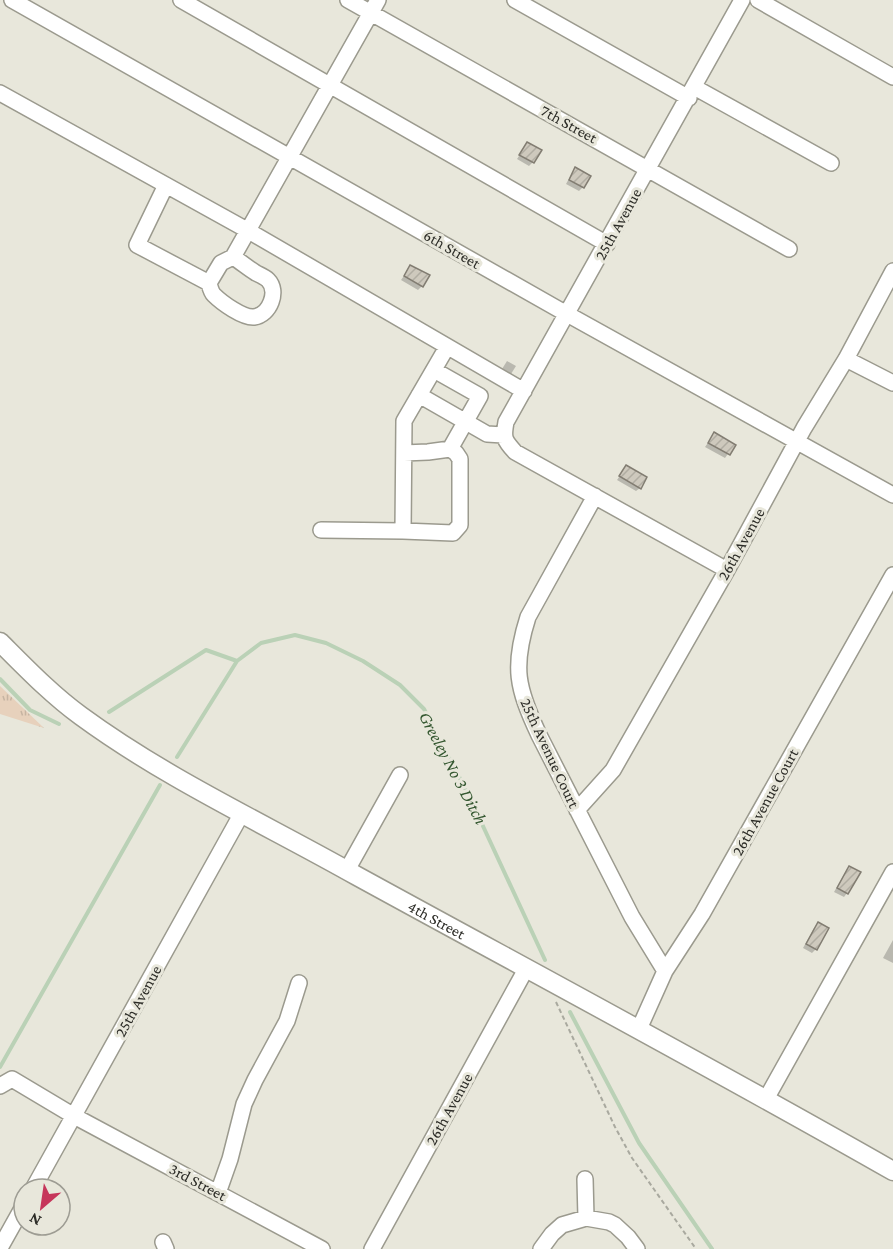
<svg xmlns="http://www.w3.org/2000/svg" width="893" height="1249" font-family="'Crimson Pro',serif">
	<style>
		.grass { fill: url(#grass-tufts) }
		.shadow { fill: #0003 }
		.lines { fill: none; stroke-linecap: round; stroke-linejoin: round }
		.stream { stroke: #bad1b6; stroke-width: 4 }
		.building { fill: url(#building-hatch); stroke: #827d72; stroke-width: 1.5 }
		.minor-casing { stroke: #9b9a8e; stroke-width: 18 }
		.major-casing { stroke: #9b9a8e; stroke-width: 21 }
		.path { stroke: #a9a99f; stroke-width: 2; stroke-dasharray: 4.5 3; stroke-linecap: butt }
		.minor { stroke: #fff; stroke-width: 15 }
		.major { stroke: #fff; stroke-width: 18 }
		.labels { text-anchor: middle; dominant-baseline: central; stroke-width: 6; stroke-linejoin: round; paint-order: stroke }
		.street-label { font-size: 16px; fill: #2c2c27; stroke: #e8e7db }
		.water-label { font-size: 18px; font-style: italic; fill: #355831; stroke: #e8e7db }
	</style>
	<defs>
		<pattern id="grass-tufts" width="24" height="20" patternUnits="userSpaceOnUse" patternTransform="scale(1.5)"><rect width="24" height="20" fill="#e7d1bc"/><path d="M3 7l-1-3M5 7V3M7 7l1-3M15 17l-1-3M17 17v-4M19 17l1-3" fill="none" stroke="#c6b4a2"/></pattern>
		<pattern id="building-hatch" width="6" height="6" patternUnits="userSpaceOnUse" patternTransform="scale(1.5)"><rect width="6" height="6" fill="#cec9bd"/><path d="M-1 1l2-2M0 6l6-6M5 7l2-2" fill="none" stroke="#b1ada2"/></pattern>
	</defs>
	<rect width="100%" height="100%" fill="#e8e7db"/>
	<path class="grass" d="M 0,686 L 44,728 L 0,714 Z"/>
	<path class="shadow" d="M 527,144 L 533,162 L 529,166 L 517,159 Z
		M 576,169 L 583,187 L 579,191 L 566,184 L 572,173 Z
		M 411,266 L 422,286 L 418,290 L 401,280 Z
		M 507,361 L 516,366 L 511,374 L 502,369 Z
		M 714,434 L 734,445 L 725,458 L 705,447 Z
		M 626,467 L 640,488 L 636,491 L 617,480 Z
		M 849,867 L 847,893 L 844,897 L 834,892 L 846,871 Z
		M 818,924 L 827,929 L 816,949 L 812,953 L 803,948 L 814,928 Z
		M 893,940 L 893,963 L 883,958 Z"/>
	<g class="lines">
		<path class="stream" d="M 0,679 L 30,710 L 59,724
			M 109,712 L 206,650 L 237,661 L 261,643 L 295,635 L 326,643 L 363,661 L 400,685 L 424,709 L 470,798 L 545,960
			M 177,757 L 237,661
			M 570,1012 L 639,1143 L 712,1249
			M 0,1067 L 160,785"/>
	</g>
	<path class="building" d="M 527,142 L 542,150 L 534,163 L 519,155 Z
		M 575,167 L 591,176 L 584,188 L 569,180 Z
		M 410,265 L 430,275 L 423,287 L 404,276 Z
		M 714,432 L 736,445 L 730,455 L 708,443 Z
		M 626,465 L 647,477 L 641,489 L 619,476 Z
		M 849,866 L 861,872 L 848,894 L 837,888 Z
		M 818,922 L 829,928 L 817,950 L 806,944 Z"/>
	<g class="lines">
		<defs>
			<path id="minor" d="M 12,0 L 558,309 L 893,495
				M 181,0 L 607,244
				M 348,0 L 789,249
				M 515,0 L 689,98
				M 758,0 L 893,77
				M 694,87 L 831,163
				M 0,93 L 247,230 L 524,391
				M 166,185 L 137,245 L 209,283 L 221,263 L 233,257 L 378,0
				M 209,283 C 210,287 211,292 214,295 C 222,303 243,318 254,317 C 270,315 279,291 268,280 C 265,277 260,275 256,273 C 248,268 241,262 233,257
				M 846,359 L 893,383
				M 434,370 L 480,396 L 450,449
				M 419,395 L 487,434 L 503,435
				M 595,496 L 528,617 C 512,667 517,688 539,735 L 632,917 L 665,971
				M 321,530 L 403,531 L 404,421 L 447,347
				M 403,531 L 453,533 L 460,525 L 460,459 L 456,453 L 450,449 L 428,452 L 404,453
				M 727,570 L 515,452 C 504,440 503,438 506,422 L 742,0
				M 577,810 L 613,770 L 727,570 L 804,428 L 846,359 L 893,271
				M 347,870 L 400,775
				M 639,1029 L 665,971 L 702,914 L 893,575
				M 0,1086 L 12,1079 L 74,1116 L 322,1249
				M 766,1099 L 893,872
				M 585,1179 L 586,1218
				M 33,1189 L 242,813
				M 218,1193 L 230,1159 L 244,1104 L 255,1080 L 287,1021 L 299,983
				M 163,1242 L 166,1249
				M 0,1248 L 24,1205
				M 372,1249 L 526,969
				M 541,1249 L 552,1234 L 562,1225 L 586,1218 L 609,1222 L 615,1225 L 628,1237 L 637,1249"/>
			<g id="major">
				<path id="s1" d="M 0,642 C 26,668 52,695 81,716 C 167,779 265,824 357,876 C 536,974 716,1070 893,1171"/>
			</g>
		</defs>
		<use href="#minor" class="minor-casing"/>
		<use href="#major" class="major-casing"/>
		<path class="path" d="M 556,1002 L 615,1127 L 632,1158 L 696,1249"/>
		<use href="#minor" class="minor"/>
		<use href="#major" class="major"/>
	</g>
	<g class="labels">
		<g class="street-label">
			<text transform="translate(569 124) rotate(29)">7th Street</text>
			<text transform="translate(618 224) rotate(-61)">25th Avenue</text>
			<text transform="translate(452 249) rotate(30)">6th Street</text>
			<text transform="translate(741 544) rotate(-61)">26th Avenue</text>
			<text transform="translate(550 753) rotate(65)">25th Avenue Court</text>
			<text transform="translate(765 802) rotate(-61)">26th Avenue Court</text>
			<text stroke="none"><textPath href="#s1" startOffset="520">4th Street</textPath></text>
			<text transform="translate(138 1001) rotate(-61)">25th Avenue</text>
			<text transform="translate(449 1109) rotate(-61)">26th Avenue</text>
			<text transform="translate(198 1182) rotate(28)">3rd Street</text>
		</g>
		<g class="water-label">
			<text transform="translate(453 768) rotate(62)">Greeley No 3 Ditch</text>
		</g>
	</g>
	<g transform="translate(42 1207) rotate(209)"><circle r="28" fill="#e8e7db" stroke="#9d9c93" stroke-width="1.5"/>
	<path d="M0-4.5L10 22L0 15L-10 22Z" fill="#c6365b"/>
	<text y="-9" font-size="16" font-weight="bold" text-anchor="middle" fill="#2c2c27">N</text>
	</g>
</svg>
